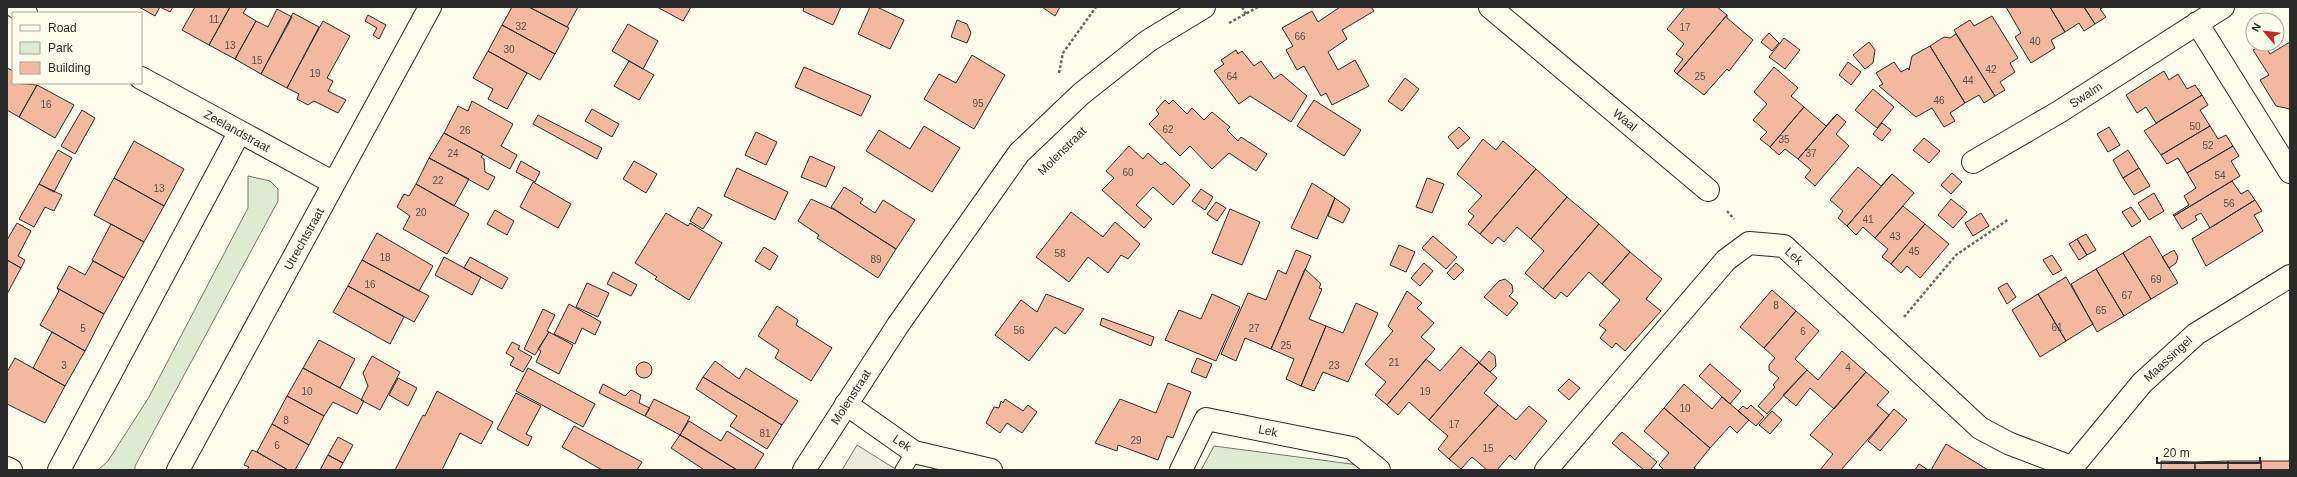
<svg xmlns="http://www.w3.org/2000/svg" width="2297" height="477" font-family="Helvetica,sans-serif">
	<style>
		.green { fill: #deebd1; stroke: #74746e }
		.parking { fill: #eceadb; stroke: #74746e }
		.building { fill: #f2b8a0; stroke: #2b2b2b }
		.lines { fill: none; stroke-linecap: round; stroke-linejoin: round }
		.lane-casing { stroke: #2b2b2b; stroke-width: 17 }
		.street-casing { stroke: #2b2b2b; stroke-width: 24 }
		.secondary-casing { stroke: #2b2b2b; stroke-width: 24 }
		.path { stroke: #6a6964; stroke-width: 2.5; stroke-dasharray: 3 2; stroke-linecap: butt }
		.lane { stroke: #fdfbea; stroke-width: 15 }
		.street { stroke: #fdfbea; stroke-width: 22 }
		.secondary { stroke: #fdfbea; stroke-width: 22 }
		.labels { text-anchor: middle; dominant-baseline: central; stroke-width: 3; stroke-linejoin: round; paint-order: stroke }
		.number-label { font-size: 10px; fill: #5d4e48 }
		.street-label { font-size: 12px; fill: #2b2b2b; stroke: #fdfbea }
	</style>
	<rect width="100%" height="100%" fill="#fdfbea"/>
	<path class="green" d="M 248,176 L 270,181 L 278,189 L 278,201 L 135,466 L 135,470 L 98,470 L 108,461 L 149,397 L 248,208 Z
		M 1214,446 L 1359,465 L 1366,470 L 1201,470 Z"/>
	<path class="parking" d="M 857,445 L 897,470 L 842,470 Z"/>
	<path class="building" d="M 139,7 L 173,7 L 170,12 L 160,7 L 155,16 Z
		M 195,7 L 230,7 L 209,45 L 182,30 Z
		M 230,7 L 247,7 L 243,13 L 256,21 L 235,59 L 209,45 Z
		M 512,7 L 529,7 L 569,28 L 555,54 L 502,25 Z
		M 529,7 L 578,7 L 567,27 Z
		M 657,7 L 691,7 L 683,21 Z
		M 804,7 L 841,7 L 833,25 L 803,11 Z
		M 870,7 L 877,7 L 904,20 L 890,49 L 858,34 Z
		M 1042,7 L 1060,7 L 1055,16 Z
		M 1340,7 L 1371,7 L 1374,11 L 1342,30 L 1347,39 L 1328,52 L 1338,70 L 1355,60 L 1369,86 L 1332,105 L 1326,93 L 1321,96 L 1304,66 L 1297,70 L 1286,50 L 1293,46 L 1282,28 L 1312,11 L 1318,22 Z
		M 1685,7 L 1717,7 L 1727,15 L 1677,74 L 1674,71 L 1683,59 L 1676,54 L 1684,44 L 1667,29 Z
		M 2006,7 L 2050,7 L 2065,32 L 2051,40 L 2055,48 L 2031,63 L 2015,37 L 2021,33 Z
		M 2050,7 L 2084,7 L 2095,24 L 2084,31 L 2079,23 L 2065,32 Z
		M 2084,7 L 2104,7 L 2100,9 L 2106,17 L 2095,24 Z
		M 277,9 L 292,17 L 261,74 L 235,59 L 256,21 L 268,27 Z
		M 293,13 L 319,27 L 287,88 L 261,74 Z
		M 368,15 L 386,25 L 379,39 L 373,35 L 377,28 L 365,21 Z
		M 1727,15 L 1727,18 L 1753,40 L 1729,71 L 1727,69 L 1704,95 L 1677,74 Z
		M 1992,16 L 2018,58 L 2010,63 L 2015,72 L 2000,82 L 2005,90 L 1995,96 L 1954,30 L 1970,20 L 1974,26 Z
		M 957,20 L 967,24 L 971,33 L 967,43 L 951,37 Z
		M 323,21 L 350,36 L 327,78 L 333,81 L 328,91 L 346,100 L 338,113 L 314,101 L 308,105 L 297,99 L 299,94 L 287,88 Z
		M 628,24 L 658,41 L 643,69 L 612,51 Z
		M 502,25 L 555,54 L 540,80 L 488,51 Z
		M 1769,33 L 1779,43 L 1772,51 L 1761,42 Z
		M 1956,34 L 1995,96 L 1984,103 L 1979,95 L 1965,103 L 1930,46 L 1944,37 L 1950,38 Z
		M 1784,38 L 1800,50 L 1785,69 L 1769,57 Z
		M 1869,42 L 1875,50 L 1873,63 L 1865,69 L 1853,55 Z
		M 2290,42 L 2290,109 L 2276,106 L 2260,80 L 2269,75 L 2253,50 L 2264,44 L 2270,54 Z
		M 1930,46 L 1965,103 L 1950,113 L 1955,121 L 1944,127 L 1932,108 L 1916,117 L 1879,86 L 1883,84 L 1876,73 L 1894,62 L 1901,72 L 1908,68 L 1909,70 L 1912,56 Z
		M 1236,50 L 1238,54 L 1242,51 L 1254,66 L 1261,61 L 1274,79 L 1281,74 L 1307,96 L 1291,122 L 1250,96 L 1239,104 L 1214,71 L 1224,64 L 1221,60 Z
		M 488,51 L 527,73 L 507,109 L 488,99 L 493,89 L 473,78 Z
		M 972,55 L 1005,75 L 974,129 L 924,99 L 939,74 L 956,83 Z
		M 629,61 L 654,75 L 639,100 L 614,86 Z
		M 1848,62 L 1861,72 L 1851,85 L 1839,75 Z
		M 804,67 L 871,96 L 861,116 L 795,87 Z
		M 1774,67 L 1798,88 L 1791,96 L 1804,107 L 1770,147 L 1760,139 L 1767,132 L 1753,120 L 1767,104 L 1754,92 Z
		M 7,68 L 13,71 L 13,83 L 37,85 L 19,117 L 7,110 Z
		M 2164,71 L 2169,80 L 2178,74 L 2187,89 L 2195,85 L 2202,95 L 2156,123 L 2146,107 L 2137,113 L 2126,95 Z
		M 1405,78 L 1419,89 L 1402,111 L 1388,101 Z
		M 37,85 L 74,105 L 55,138 L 19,117 Z
		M 1873,89 L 1894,107 L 1877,128 L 1855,110 Z
		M 2202,95 L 2208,105 L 2200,110 L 2210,126 L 2161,155 L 2144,131 Z
		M 1165,100 L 1169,104 L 1173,100 L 1187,114 L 1192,108 L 1204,120 L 1212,112 L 1230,127 L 1227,130 L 1238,141 L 1241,137 L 1267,154 L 1256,171 L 1229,153 L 1212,169 L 1190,146 L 1180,156 L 1149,124 L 1159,114 L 1156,110 Z
		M 1314,100 L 1361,130 L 1344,156 L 1297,126 Z
		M 472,101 L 513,124 L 501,146 L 517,155 L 510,169 L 444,133 L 458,106 L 468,111 Z
		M 1804,107 L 1826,126 L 1837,114 L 1798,159 L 1785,149 L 1779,155 L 1770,147 Z
		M 592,109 L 619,124 L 612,137 L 585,121 Z
		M 82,110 L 95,118 L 75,154 L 61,146 Z
		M 1837,114 L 1846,122 L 1836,134 L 1849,146 L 1815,186 L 1805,177 L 1811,170 L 1798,159 Z
		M 538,115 L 602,148 L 597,159 L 533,124 Z
		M 1882,123 L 1891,130 L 1882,141 L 1873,134 Z
		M 924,126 L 960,148 L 932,192 L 866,151 L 879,130 L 910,149 Z
		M 2210,126 L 2218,139 L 2226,135 L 2233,146 L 2187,173 L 2178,158 L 2167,164 L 2161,155 Z
		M 1459,127 L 1470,138 L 1458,149 L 1448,137 Z
		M 2109,127 L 2120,145 L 2108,152 L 2097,134 Z
		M 756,132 L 777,142 L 766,165 L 745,155 Z
		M 444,133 L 483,154 L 481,157 L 484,159 L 485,172 L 495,177 L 488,190 L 429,158 Z
		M 1924,138 L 1940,151 L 1929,163 L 1913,150 Z
		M 1483,139 L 1496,150 L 1503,141 L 1536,169 L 1480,234 L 1468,224 L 1474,216 L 1468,211 L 1482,196 L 1457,174 Z
		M 134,141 L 184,169 L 164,206 L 114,178 Z
		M 1129,146 L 1143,159 L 1148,153 L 1161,165 L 1165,162 L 1190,185 L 1173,205 L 1153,187 L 1136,205 L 1152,219 L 1144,228 L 1102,190 L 1114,178 L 1106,171 Z
		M 2233,146 L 2239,156 L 2231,161 L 2240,176 L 2174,216 L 2173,215 L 2189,205 L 2184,196 L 2196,188 L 2187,173 Z
		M 58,150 L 72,158 L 54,192 L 39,184 Z
		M 2128,150 L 2139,168 L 2123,178 L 2113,160 Z
		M 810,156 L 835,167 L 826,187 L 801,177 Z
		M 429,158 L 469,179 L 454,206 L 416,184 Z
		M 521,161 L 540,172 L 535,182 L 516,172 Z
		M 634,161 L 657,174 L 646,193 L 623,179 Z
		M 1858,167 L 1881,186 L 1892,174 L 1847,226 L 1838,218 L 1843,211 L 1830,200 Z
		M 737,168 L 788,192 L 775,220 L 724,196 Z
		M 2139,168 L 2150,186 L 2134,195 L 2123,178 Z
		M 1536,169 L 1567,197 L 1531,239 L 1517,227 L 1504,242 L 1498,237 L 1492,244 L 1480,234 Z
		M 1952,173 L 1962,182 L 1951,194 L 1941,185 Z
		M 1892,174 L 1914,193 L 1875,238 L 1863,227 L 1856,235 L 1847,226 Z
		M 114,178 L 164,206 L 144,242 L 94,215 Z
		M 1427,178 L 1444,184 L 1432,213 L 1416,207 Z
		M 2232,181 L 2241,194 L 2248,190 L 2255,200 L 2210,228 L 2201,213 L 2195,216 L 2197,220 L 2182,229 L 2174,216 Z
		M 533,182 L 571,204 L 558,228 L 520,207 Z
		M 1312,183 L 1335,198 L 1317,239 L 1291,228 Z
		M 39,184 L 62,195 L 54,211 L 45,207 L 34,227 L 19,219 Z
		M 416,184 L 469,214 L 447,254 L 403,229 L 410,216 L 397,207 L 404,194 L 409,196 Z
		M 844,187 L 863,199 L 860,203 L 875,213 L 883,200 L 915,220 L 896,249 L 831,207 Z
		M 1201,189 L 1213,197 L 1205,210 L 1192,201 Z
		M 2154,193 L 2164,211 L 2149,220 L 2138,203 Z
		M 1567,197 L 1599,224 L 1543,289 L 1525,273 L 1544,251 L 1531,239 Z
		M 1335,198 L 1350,209 L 1343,223 L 1328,216 Z
		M 811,199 L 835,210 L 896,249 L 878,278 L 817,238 L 819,235 L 798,221 Z
		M 1951,199 L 1967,212 L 1953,228 L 1938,215 Z
		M 2255,200 L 2262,211 L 2254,215 L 2263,231 L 2206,266 L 2192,239 Z
		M 1216,202 L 1226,208 L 1217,221 L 1207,214 Z
		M 1903,206 L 1925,224 L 1891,264 L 1882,257 L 1888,249 L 1875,238 Z
		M 698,207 L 712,215 L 703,229 L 690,221 Z
		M 2131,207 L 2141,221 L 2132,227 L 2122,212 Z
		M 1230,209 L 1260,222 L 1242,265 L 1212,253 Z
		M 495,210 L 514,221 L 507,235 L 487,224 Z
		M 1071,212 L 1103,237 L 1115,222 L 1140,244 L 1128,259 L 1121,255 L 1108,273 L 1088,257 L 1069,282 L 1036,257 Z
		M 666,213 L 688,226 L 690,223 L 722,243 L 689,300 L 655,279 L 657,277 L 635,263 Z
		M 1981,213 L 1989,226 L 1973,236 L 1965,223 Z
		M 17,223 L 31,231 L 18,256 L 25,260 L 21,268 L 7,260 L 7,240 Z
		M 111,224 L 144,242 L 124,278 L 92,260 Z
		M 1599,224 L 1630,252 L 1602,284 L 1589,272 L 1567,297 L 1561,292 L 1555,299 L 1543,289 Z
		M 1925,224 L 1949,244 L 1920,278 L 1907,266 L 1901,273 L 1891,264 Z
		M 377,233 L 433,266 L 419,291 L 362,260 Z
		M 2086,234 L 2096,250 L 2087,255 L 2077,239 Z
		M 1433,236 L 1457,257 L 1446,269 L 1422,248 Z
		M 2150,236 L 2178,283 L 2151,299 L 2123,253 Z
		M 2077,239 L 2087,255 L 2079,260 L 2069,244 Z
		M 1399,245 L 1415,252 L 1406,272 L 1390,265 Z
		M 764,247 L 778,256 L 770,270 L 755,261 Z
		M 1296,250 L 1311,256 L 1271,349 L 1245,338 L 1236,361 L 1221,354 L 1248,293 L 1266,300 L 1278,270 L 1286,274 Z
		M 2174,250 L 2178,257 L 2176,263 L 2169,268 L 2162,257 Z
		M 1630,252 L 1662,279 L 1646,299 L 1661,311 L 1625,351 L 1616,343 L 1612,348 L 1600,338 L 1606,330 L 1599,325 L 1620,300 L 1602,284 Z
		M 2123,253 L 2151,299 L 2124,316 L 2096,269 Z
		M 2052,255 L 2062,270 L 2053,275 L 2043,260 Z
		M 444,257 L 481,277 L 472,295 L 435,275 Z
		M 470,257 L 508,278 L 502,289 L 464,268 Z
		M 7,260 L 21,268 L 7,294 Z
		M 362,260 L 429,296 L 414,322 L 348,286 Z
		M 93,261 L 124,278 L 104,314 L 57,288 L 69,266 L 85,275 Z
		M 1424,263 L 1433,271 L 1420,286 L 1411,278 Z
		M 1456,263 L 1464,270 L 1454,280 L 1447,273 Z
		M 1305,269 L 1321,284 L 1319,288 L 1322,289 L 1309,319 L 1326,326 L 1301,386 L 1286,379 L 1294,359 L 1271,349 Z
		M 2096,269 L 2124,316 L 2097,332 L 2071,284 Z
		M 613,272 L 637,285 L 631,296 L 607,284 Z
		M 2066,277 L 2093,324 L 2066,341 L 2038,294 Z
		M 1505,279 L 1512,285 L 1513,292 L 1509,296 L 1518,303 L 1507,316 L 1484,297 L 1499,281 Z
		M 587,283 L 609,293 L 598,317 L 576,307 Z
		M 2007,283 L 2016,297 L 2007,304 L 1998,288 Z
		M 348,286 L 404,317 L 390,344 L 333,312 Z
		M 57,288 L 104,314 L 85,351 L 40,325 L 59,291 Z
		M 1772,290 L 1796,311 L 1764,348 L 1740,327 Z
		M 1407,291 L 1422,303 L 1417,308 L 1434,323 L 1421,337 L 1435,349 L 1387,405 L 1375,395 L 1386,382 L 1365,364 L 1393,331 L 1388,326 Z
		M 1046,294 L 1084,309 L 1065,334 L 1055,327 L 1029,361 L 995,335 L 1021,300 L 1037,312 Z
		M 1212,294 L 1240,307 L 1216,361 L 1165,340 L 1179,310 L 1201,319 Z
		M 2038,294 L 2066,341 L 2040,357 L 2012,310 Z
		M 1356,303 L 1378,313 L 1348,382 L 1323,372 L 1314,391 L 1301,386 L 1326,326 L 1343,333 Z
		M 569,304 L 601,322 L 595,335 L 582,328 L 575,344 L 554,334 Z
		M 777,306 L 798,320 L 796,325 L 832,348 L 811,381 L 775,358 L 779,350 L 758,336 Z
		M 543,309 L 555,315 L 547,331 L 549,332 L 535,355 L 524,349 Z
		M 1796,311 L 1819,331 L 1795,359 L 1807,370 L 1767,414 L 1758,406 L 1775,387 L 1773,385 L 1779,378 L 1769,370 L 1769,365 L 1775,358 L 1764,348 Z
		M 1102,318 L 1154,337 L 1151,346 L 1100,325 Z
		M 52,332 L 85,351 L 65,386 L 33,368 Z
		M 549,332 L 573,345 L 559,374 L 536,362 L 541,351 L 538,349 Z
		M 319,340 L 355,359 L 340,388 L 303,368 Z
		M 512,342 L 520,346 L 518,349 L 532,357 L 523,372 L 510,365 L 514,358 L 506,353 Z
		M 1461,347 L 1479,362 L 1429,420 L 1409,402 L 1398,415 L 1387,405 L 1426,359 L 1440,371 Z
		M 1489,351 L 1495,356 L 1496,366 L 1490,372 L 1479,363 Z
		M 1842,351 L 1866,372 L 1834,409 L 1810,388 L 1796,406 L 1783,395 L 1807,370 L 1818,380 Z
		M 372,356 L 400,372 L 380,410 L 361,400 L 368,386 L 363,373 Z
		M 15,358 L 65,386 L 45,423 L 7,404 L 7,372 Z
		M 1197,358 L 1212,364 L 1206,378 L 1191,372 Z
		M 715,361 L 739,379 L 746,368 L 798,401 L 782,425 L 703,377 Z
		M636 370a8 8 0 1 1 16 0a8 8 0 1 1-16 0Z
		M 1479,362 L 1497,378 L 1484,393 L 1498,405 L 1449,459 L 1438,449 L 1448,436 L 1429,420 Z
		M 1710,364 L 1741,391 L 1730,404 L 1699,376 Z
		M 303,368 L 364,401 L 357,414 L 333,402 L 324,416 L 287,396 Z
		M 528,368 L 595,404 L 583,427 L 516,391 Z
		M 1866,372 L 1889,392 L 1877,405 L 1889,415 L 1841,470 L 1820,470 L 1833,454 L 1810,435 Z
		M 703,377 L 782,425 L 767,449 L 730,426 L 737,416 L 696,389 Z
		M 398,378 L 417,388 L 408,406 L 389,395 Z
		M 1569,379 L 1580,388 L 1569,400 L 1558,390 Z
		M 1168,383 L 1191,392 L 1173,438 L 1167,436 L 1158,460 L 1118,445 L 1117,451 L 1095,443 L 1120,399 L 1156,413 Z
		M 603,384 L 625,396 L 631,390 L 641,395 L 639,403 L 650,408 L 645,416 L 599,393 Z
		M 1684,384 L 1712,409 L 1722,397 L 1749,420 L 1737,433 L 1730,426 L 1710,448 L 1664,408 Z
		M 437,391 L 493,422 L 481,444 L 460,433 L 442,470 L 395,470 L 423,415 L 425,416 Z
		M 516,393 L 541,406 L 526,434 L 532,437 L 528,446 L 497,429 Z
		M 287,396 L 324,416 L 309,445 L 272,424 Z
		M 654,399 L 690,417 L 680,435 L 645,416 Z
		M 1005,399 L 1023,411 L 1028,405 L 1037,412 L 1022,433 L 1007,423 L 1000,433 L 986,423 L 994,407 L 999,408 L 1001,401 L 1003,403 Z
		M 1498,405 L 1516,420 L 1529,406 L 1547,421 L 1515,460 L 1510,455 L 1497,470 L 1487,470 L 1472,457 L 1461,469 L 1449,459 Z
		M 1751,405 L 1764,417 L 1756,426 L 1738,411 L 1743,406 L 1747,409 Z
		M 1664,408 L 1710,448 L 1694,468 L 1697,470 L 1664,470 L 1659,465 L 1669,453 L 1644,431 Z
		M 1894,409 L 1907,420 L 1880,451 L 1868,441 Z
		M 1772,411 L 1782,420 L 1770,434 L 1759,425 Z
		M 689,421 L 721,441 L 727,431 L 764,454 L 754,470 L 737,470 L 680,435 Z
		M 272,424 L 309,445 L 295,470 L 288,470 L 257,452 Z
		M 574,426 L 642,462 L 637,470 L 602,470 L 562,447 Z
		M 1622,432 L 1657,462 L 1650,470 L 1644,470 L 1612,443 Z
		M 680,435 L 686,438 L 737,470 L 703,470 L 703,469 L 671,448 Z
		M 338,437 L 353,445 L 343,463 L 328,455 Z
		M 1946,444 L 1988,470 L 1931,470 Z
		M 252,450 L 257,452 L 288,470 L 247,470 L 249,467 L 244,465 Z
		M 328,455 L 343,463 L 339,470 L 320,470 Z
		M 2161,461 L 2195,462 L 2195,470 L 2161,470 Z
		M 2228,461 L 2261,461 L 2261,470 L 2228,470 Z
		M 2228,461 L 2228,470 L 2195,470 L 2195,462 Z
		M 2261,461 L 2290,461 L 2290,470 L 2261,470 Z
		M 1919,464 L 1928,470 L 1915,470 Z"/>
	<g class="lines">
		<defs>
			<path id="lane" d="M 903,470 L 914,452"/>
			<path id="street" d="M 16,7 L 26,13
				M 1490,7 L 1708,190
				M 2197,23 L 2290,172
				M 141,78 L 334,183
				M 1973,162 L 2059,112 L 2223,7
				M 846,404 L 914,452 L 991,470
				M 7,468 L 11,470
				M 59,470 L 239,133
				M 178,470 L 430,7
				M 1181,470 L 1206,419 L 1352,448 L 1379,470
				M 1546,470 L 1726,260 L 1749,243 L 1784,246 L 1980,428 L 2008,443 L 2071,467
				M 2070,470 L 2142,383 L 2196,334 L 2290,276"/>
			<path id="secondary" d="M 804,470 L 898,325 L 1019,153 L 1081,94 L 1148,41 L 1204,7"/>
		</defs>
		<use href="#lane" class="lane-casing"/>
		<use href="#street" class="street-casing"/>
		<use href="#secondary" class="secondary-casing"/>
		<path class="path" d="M 1242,7 L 1246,14
			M 1229,23 L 1258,7
			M 1059,73 L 1063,53 L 1096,7
			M 1727,211 L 1734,219
			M 1904,317 L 1956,255 L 2009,219"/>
		<use href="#lane" class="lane"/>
		<use href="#street" class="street"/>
		<use href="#secondary" class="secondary"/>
	</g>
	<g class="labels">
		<g class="number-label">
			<text x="214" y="19">11</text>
			<text x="521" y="26">32</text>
			<text x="1685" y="27">17</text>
			<text x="1300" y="36">66</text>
			<text x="2035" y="41">40</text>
			<text x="230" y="45">13</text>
			<text x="509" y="49">30</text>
			<text x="257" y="60">15</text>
			<text x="1991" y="69">42</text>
			<text x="315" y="73">19</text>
			<text x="1232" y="76">64</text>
			<text x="1700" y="76">25</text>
			<text x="1968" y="80">44</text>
			<text x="1939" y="100">46</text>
			<text x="978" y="103">95</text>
			<text x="46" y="104">16</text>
			<text x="2195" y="126">50</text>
			<text x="1168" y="129">62</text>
			<text x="465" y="130">26</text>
			<text x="1784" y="139">35</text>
			<text x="2208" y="145">52</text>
			<text x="453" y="153">24</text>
			<text x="1811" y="153">37</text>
			<text x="1128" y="172">60</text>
			<text x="2220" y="175">54</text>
			<text x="438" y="180">22</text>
			<text x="159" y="188">13</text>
			<text x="2229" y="203">56</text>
			<text x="421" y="212">20</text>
			<text x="1868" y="219">41</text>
			<text x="1895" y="236">43</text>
			<text x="1914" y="251">45</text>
			<text x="1060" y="253">58</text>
			<text x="385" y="257">18</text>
			<text x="876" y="259">89</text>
			<text x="2156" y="279">69</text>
			<text x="370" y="284">16</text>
			<text x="2127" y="295">67</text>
			<text x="1776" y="305">8</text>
			<text x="2101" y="310">65</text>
			<text x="2057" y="327">61</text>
			<text x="83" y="328">5</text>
			<text x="1254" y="328">27</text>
			<text x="1019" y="330">56</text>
			<text x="1803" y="331">6</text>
			<text x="1286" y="345">25</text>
			<text x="1394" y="362">21</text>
			<text x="64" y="365">3</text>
			<text x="1334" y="365">23</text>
			<text x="1848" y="367">4</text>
			<text x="307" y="391">10</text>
			<text x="1425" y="391">19</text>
			<text x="1685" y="408">10</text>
			<text x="286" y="420">8</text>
			<text x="1454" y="424">17</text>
			<text x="765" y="433">81</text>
			<text x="1136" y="440">29</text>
			<text x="277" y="445">6</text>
			<text x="1488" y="448">15</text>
		</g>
		<g class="street-label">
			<text transform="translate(2086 95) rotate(-33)">Swalm</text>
			<text transform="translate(1625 120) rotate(40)">Waal</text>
			<text transform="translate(237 131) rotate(29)">Zeelandstraat</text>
			<text transform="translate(1062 151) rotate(-45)">Molenstraat</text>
			<text transform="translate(304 239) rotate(-61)">Utrechtstraat</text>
			<text transform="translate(1794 256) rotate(41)">Lek</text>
			<text transform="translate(2168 359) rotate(-43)">Maassingel</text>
			<text transform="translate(851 397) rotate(-57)">Molenstraat</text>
			<text transform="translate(1268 431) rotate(11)">Lek</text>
			<text transform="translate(902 443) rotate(34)">Lek</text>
		</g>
	</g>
	<rect width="2297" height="477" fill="none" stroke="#2b2b2b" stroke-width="16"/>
	<rect x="12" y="12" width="130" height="72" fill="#fdfbea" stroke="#a9a89e"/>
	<rect x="20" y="25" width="20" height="6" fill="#fdfbea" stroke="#a9a89e"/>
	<text x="48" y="32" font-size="12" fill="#2b2b2b">Road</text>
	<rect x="20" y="42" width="20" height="12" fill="#deebd1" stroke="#a9a89e"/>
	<text x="48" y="52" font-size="12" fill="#2b2b2b">Park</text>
	<rect x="20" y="62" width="20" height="12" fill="#f2b8a0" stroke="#a9a89e"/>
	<text x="48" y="72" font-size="12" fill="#2b2b2b">Building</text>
	<g transform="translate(2265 32) rotate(298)"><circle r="19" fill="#fdfbea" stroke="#a9a89e"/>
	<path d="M0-3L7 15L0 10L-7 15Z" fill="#c62828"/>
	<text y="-6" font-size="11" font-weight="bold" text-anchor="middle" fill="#2b2b2b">N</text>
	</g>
	<path d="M2157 457v6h103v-6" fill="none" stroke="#2b2b2b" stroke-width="2"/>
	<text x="2163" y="457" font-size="12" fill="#2b2b2b" stroke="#fdfbea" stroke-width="3" paint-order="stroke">20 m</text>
</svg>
